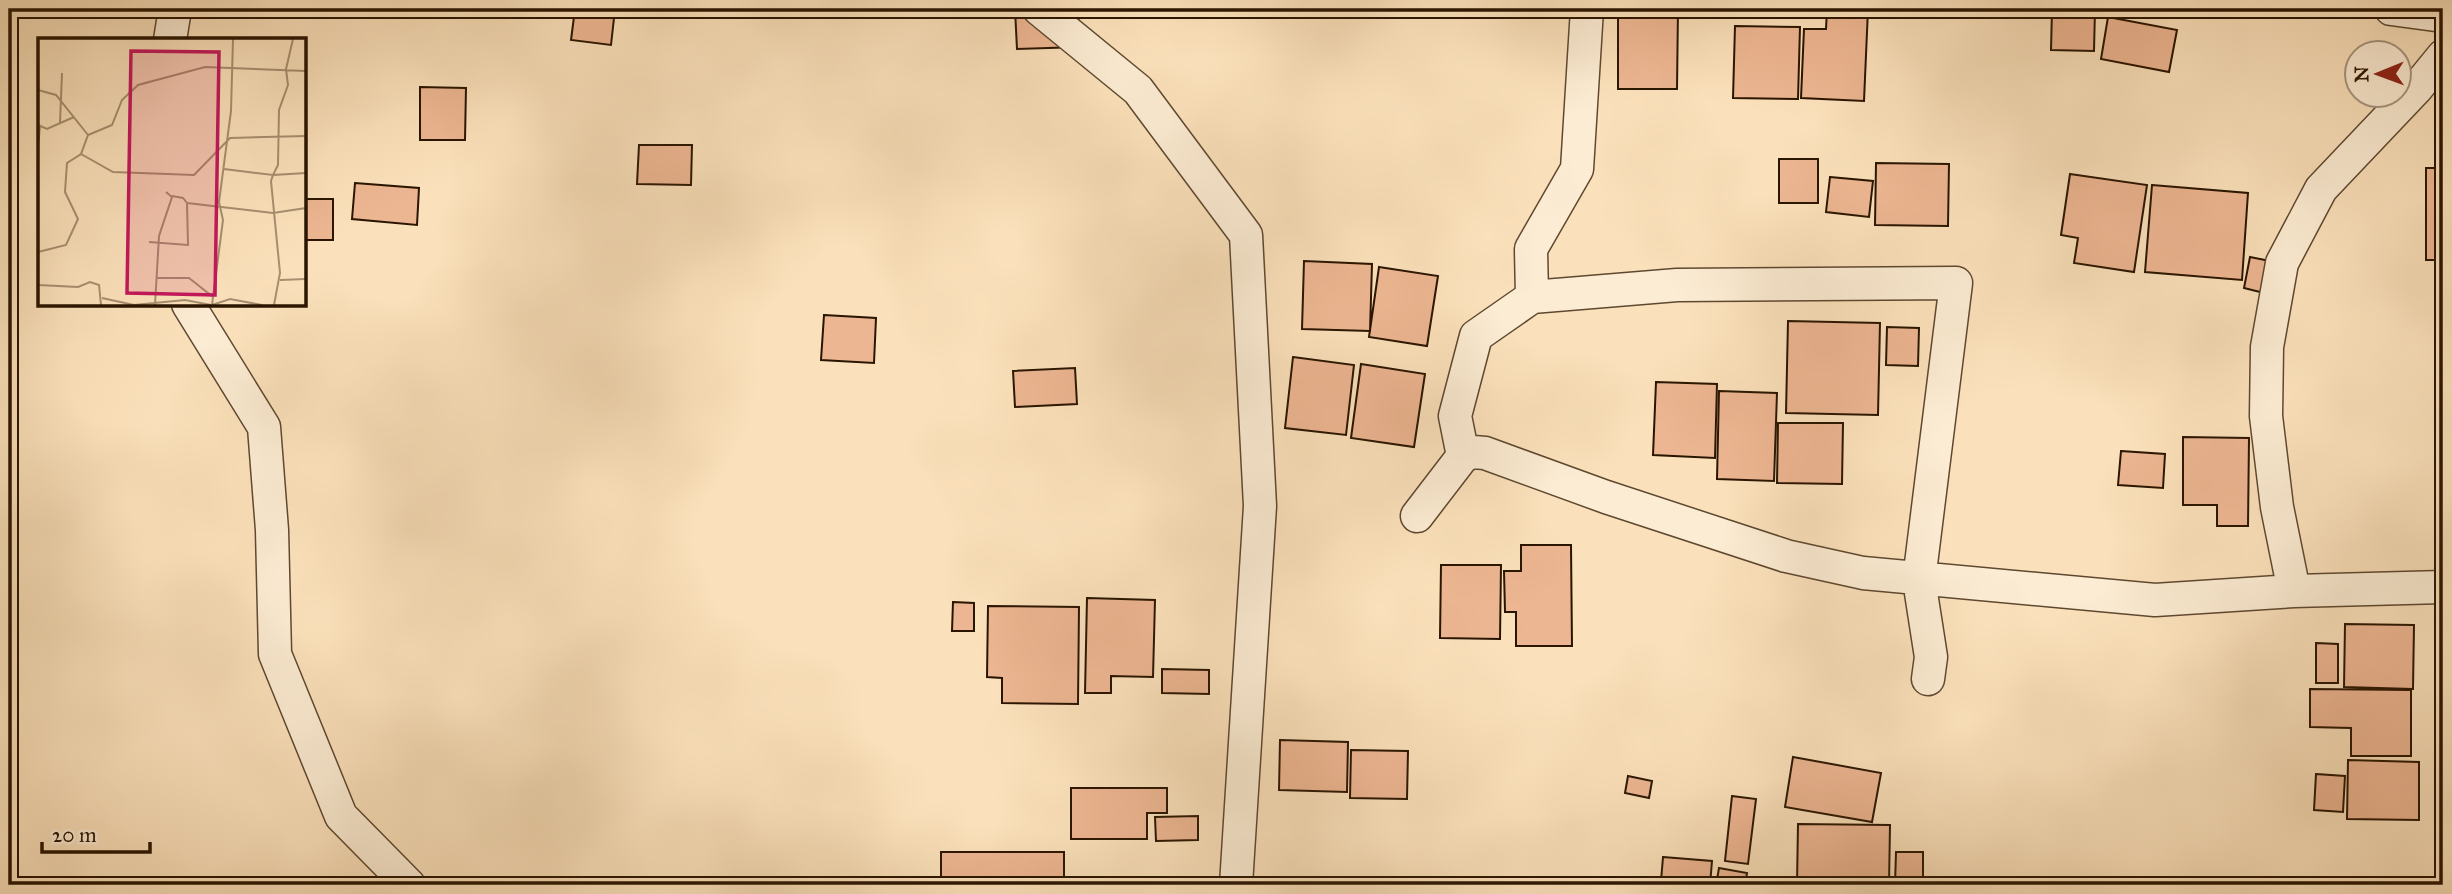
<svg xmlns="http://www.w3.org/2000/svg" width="2452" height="894" font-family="'IM FELL Great Primer',serif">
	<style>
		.building { fill: #edb692; stroke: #2a1500; stroke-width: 2 }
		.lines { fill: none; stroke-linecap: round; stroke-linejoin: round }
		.street-casing { stroke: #5e482f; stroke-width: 35 }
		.street { stroke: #fcecd3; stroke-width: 32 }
		.inset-road { fill: none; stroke: #a78f70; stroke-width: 2 }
		.view { fill: #c2185b; fill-opacity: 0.15; stroke: #c2185b; stroke-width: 3.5 }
		.inset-edge { fill: none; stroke: #2a1500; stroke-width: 3.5 }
	</style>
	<rect width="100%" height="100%" fill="#fbe1bb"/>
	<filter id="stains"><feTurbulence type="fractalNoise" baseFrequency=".00286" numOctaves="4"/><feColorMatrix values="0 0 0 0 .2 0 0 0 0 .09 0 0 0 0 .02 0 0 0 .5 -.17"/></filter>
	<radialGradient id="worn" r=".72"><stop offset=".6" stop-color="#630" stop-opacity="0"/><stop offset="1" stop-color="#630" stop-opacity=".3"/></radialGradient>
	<path class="building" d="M 575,9 L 615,9 L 611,45 L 571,40 Z
		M 1015,9 L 1078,9 L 1080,47 L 1017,49 Z
		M 1618,9 L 1678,9 L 1677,89 L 1618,89 Z
		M 1827,9 L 1868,9 L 1864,101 L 1801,98 L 1804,29 L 1826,29 Z
		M 1893,9 L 1916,9 L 1916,14 L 1893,15 Z
		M 2052,9 L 2095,9 L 2094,51 L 2051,50 Z
		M 2108,17 L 2177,30 L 2169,72 L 2101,59 Z
		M 1735,26 L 1800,27 L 1798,99 L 1733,98 Z
		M 420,87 L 466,88 L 465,140 L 420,140 Z
		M 639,145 L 692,145 L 691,185 L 637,184 Z
		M 1779,159 L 1818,159 L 1818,203 L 1779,203 Z
		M 1876,163 L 1949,164 L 1948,226 L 1875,225 Z
		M 2426,168 L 2443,168 L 2443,260 L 2426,260 Z
		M 2070,174 L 2147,185 L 2134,272 L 2074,263 L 2078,238 L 2061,235 Z
		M 1830,177 L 1873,181 L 1869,217 L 1826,212 Z
		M 355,183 L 419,188 L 417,225 L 352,219 Z
		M 2152,185 L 2248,193 L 2242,280 L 2145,272 Z
		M 304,199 L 333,199 L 333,240 L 304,240 Z
		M 2250,257 L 2270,261 L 2264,293 L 2244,288 Z
		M 1304,261 L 1372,264 L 1370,331 L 1302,329 Z
		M 1379,267 L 1438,276 L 1427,346 L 1369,337 Z
		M 824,315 L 876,318 L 874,363 L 821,360 Z
		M 1788,321 L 1880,323 L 1878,415 L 1786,413 Z
		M 1887,327 L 1919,328 L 1918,366 L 1886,365 Z
		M 1293,357 L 1354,365 L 1346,435 L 1285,428 Z
		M 1361,364 L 1425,374 L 1414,447 L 1351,438 Z
		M 1075,368 L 1077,404 L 1015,407 L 1013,371 Z
		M 1656,382 L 1717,384 L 1715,458 L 1653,455 Z
		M 1719,391 L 1777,393 L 1774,481 L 1717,479 Z
		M 1778,423 L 1843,423 L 1842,484 L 1777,483 Z
		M 2183,437 L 2249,438 L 2248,526 L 2217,526 L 2217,505 L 2183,505 Z
		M 2121,451 L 2165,454 L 2163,488 L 2118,485 Z
		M 1521,545 L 1571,545 L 1572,646 L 1516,646 L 1516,612 L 1505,612 L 1504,571 L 1521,571 Z
		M 1441,565 L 1501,565 L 1500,639 L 1440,638 Z
		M 1087,598 L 1155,600 L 1153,677 L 1111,676 L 1111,693 L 1085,693 Z
		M 953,602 L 974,603 L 974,631 L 952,631 Z
		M 988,606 L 1079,607 L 1078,704 L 1002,703 L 1002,678 L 987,677 Z
		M 2345,624 L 2414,625 L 2413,689 L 2344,687 Z
		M 2316,643 L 2338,644 L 2338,683 L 2316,683 Z
		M 1162,669 L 1209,670 L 1209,694 L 1162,693 Z
		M 2310,689 L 2411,690 L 2411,756 L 2351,756 L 2351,728 L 2310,727 Z
		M 1280,740 L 1348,742 L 1347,792 L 1279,790 Z
		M 1351,750 L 1408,751 L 1407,799 L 1350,798 Z
		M 1793,757 L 1881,773 L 1872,822 L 1785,807 Z
		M 2348,760 L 2419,762 L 2419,820 L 2347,819 Z
		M 2316,774 L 2345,776 L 2343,812 L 2314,810 Z
		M 1628,776 L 1652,781 L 1649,798 L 1625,793 Z
		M 1071,788 L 1167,788 L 1167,813 L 1147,813 L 1147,839 L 1071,839 Z
		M 1732,796 L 1756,799 L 1748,864 L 1725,861 Z
		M 1198,816 L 1198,840 L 1156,841 L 1155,817 Z
		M 1798,824 L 1890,825 L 1889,885 L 1797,885 Z
		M 941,852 L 1064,852 L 1064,885 L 941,885 Z
		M 1896,852 L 1923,852 L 1923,885 L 1895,885 Z
		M 1663,857 L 1712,861 L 1710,885 L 1661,881 Z
		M 1719,868 L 1747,873 L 1745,885 L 1716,885 Z"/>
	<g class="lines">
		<defs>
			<path id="street" d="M 1039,9 L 1138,90 L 1246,235 L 1260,506 L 1236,885
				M 2391,9 L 2443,16
				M 170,40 L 175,9
				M 1532,297 L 1531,249 L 1577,169 L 1587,9
				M 188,304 L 264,427 L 272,530 L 275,654 L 341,816 L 409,885
				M 1463,456 L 1455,416 L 1476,336 L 1532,297 L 1677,285 L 1956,283 L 1919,580 L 1931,657 L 1928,679
				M 1417,516 L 1463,456 L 1473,452 L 1485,453 L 1606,497 L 1786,556 L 1863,573 L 2155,600 L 2294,591 L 2443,587
				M 2294,591 L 2277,507 L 2266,416 L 2267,347 L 2282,263 L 2321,189 L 2416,89 L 2443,56"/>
		</defs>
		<use href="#street" class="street-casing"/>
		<use href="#street" class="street"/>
	</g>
	<g transform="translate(38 38)">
		<rect width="268" height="268" fill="#fbe1bb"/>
		<path class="inset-road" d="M 0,52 L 18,57 L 50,97M 22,85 L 24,35M 0,87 L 9,91 L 36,79M 0,109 L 2,88M 43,116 L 75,134 L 156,137 L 192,100 L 268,98M 186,131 L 235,137 L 240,127 L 241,72 L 250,47 L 248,31 L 255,1M 149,165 L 235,175 L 268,170M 111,204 L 150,207 L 149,165 L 145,160 L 134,158M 0,214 L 28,207 L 40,181 L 27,154 L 29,125 L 43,116 L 50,97 L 74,87 L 84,62 L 100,47 L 167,29 L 268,33M 119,240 L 151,240 L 175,259M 242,242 L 268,241M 0,247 L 40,249 L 52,244 L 61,247 L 63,267M 64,260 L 96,267 L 147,262 L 173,267M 117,267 L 121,198 L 134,159 L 128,154M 174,267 L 185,182 L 181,164 L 193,73 L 195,1M 174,267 L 192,261 L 224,267M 236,267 L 242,235 L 233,143 L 235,137 L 268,135"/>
		<path class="view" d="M 93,13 L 181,14 L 177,257 L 89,255 Z"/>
		<rect width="268" height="268" class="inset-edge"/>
	</g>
	<rect width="2452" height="894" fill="none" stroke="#fbe1bb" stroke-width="35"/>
	<rect x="10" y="10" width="2431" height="873" fill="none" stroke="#2a1500" stroke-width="3.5"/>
	<rect x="18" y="18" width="2417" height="859" fill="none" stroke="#2a1500" stroke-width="2"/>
	<g transform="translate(2378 74) rotate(269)"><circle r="33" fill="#fcecd3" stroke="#a8967f" stroke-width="2"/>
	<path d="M0-5L12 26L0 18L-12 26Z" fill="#8f2418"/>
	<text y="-10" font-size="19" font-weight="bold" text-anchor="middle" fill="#2a1500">N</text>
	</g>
	<path d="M42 842v10h108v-10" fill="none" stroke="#2a1500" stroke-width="3.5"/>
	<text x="52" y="842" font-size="21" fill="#2a1500" stroke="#fcecd3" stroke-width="5" paint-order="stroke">20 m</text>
	<rect width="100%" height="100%" filter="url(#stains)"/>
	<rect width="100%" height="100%" fill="url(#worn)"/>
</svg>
